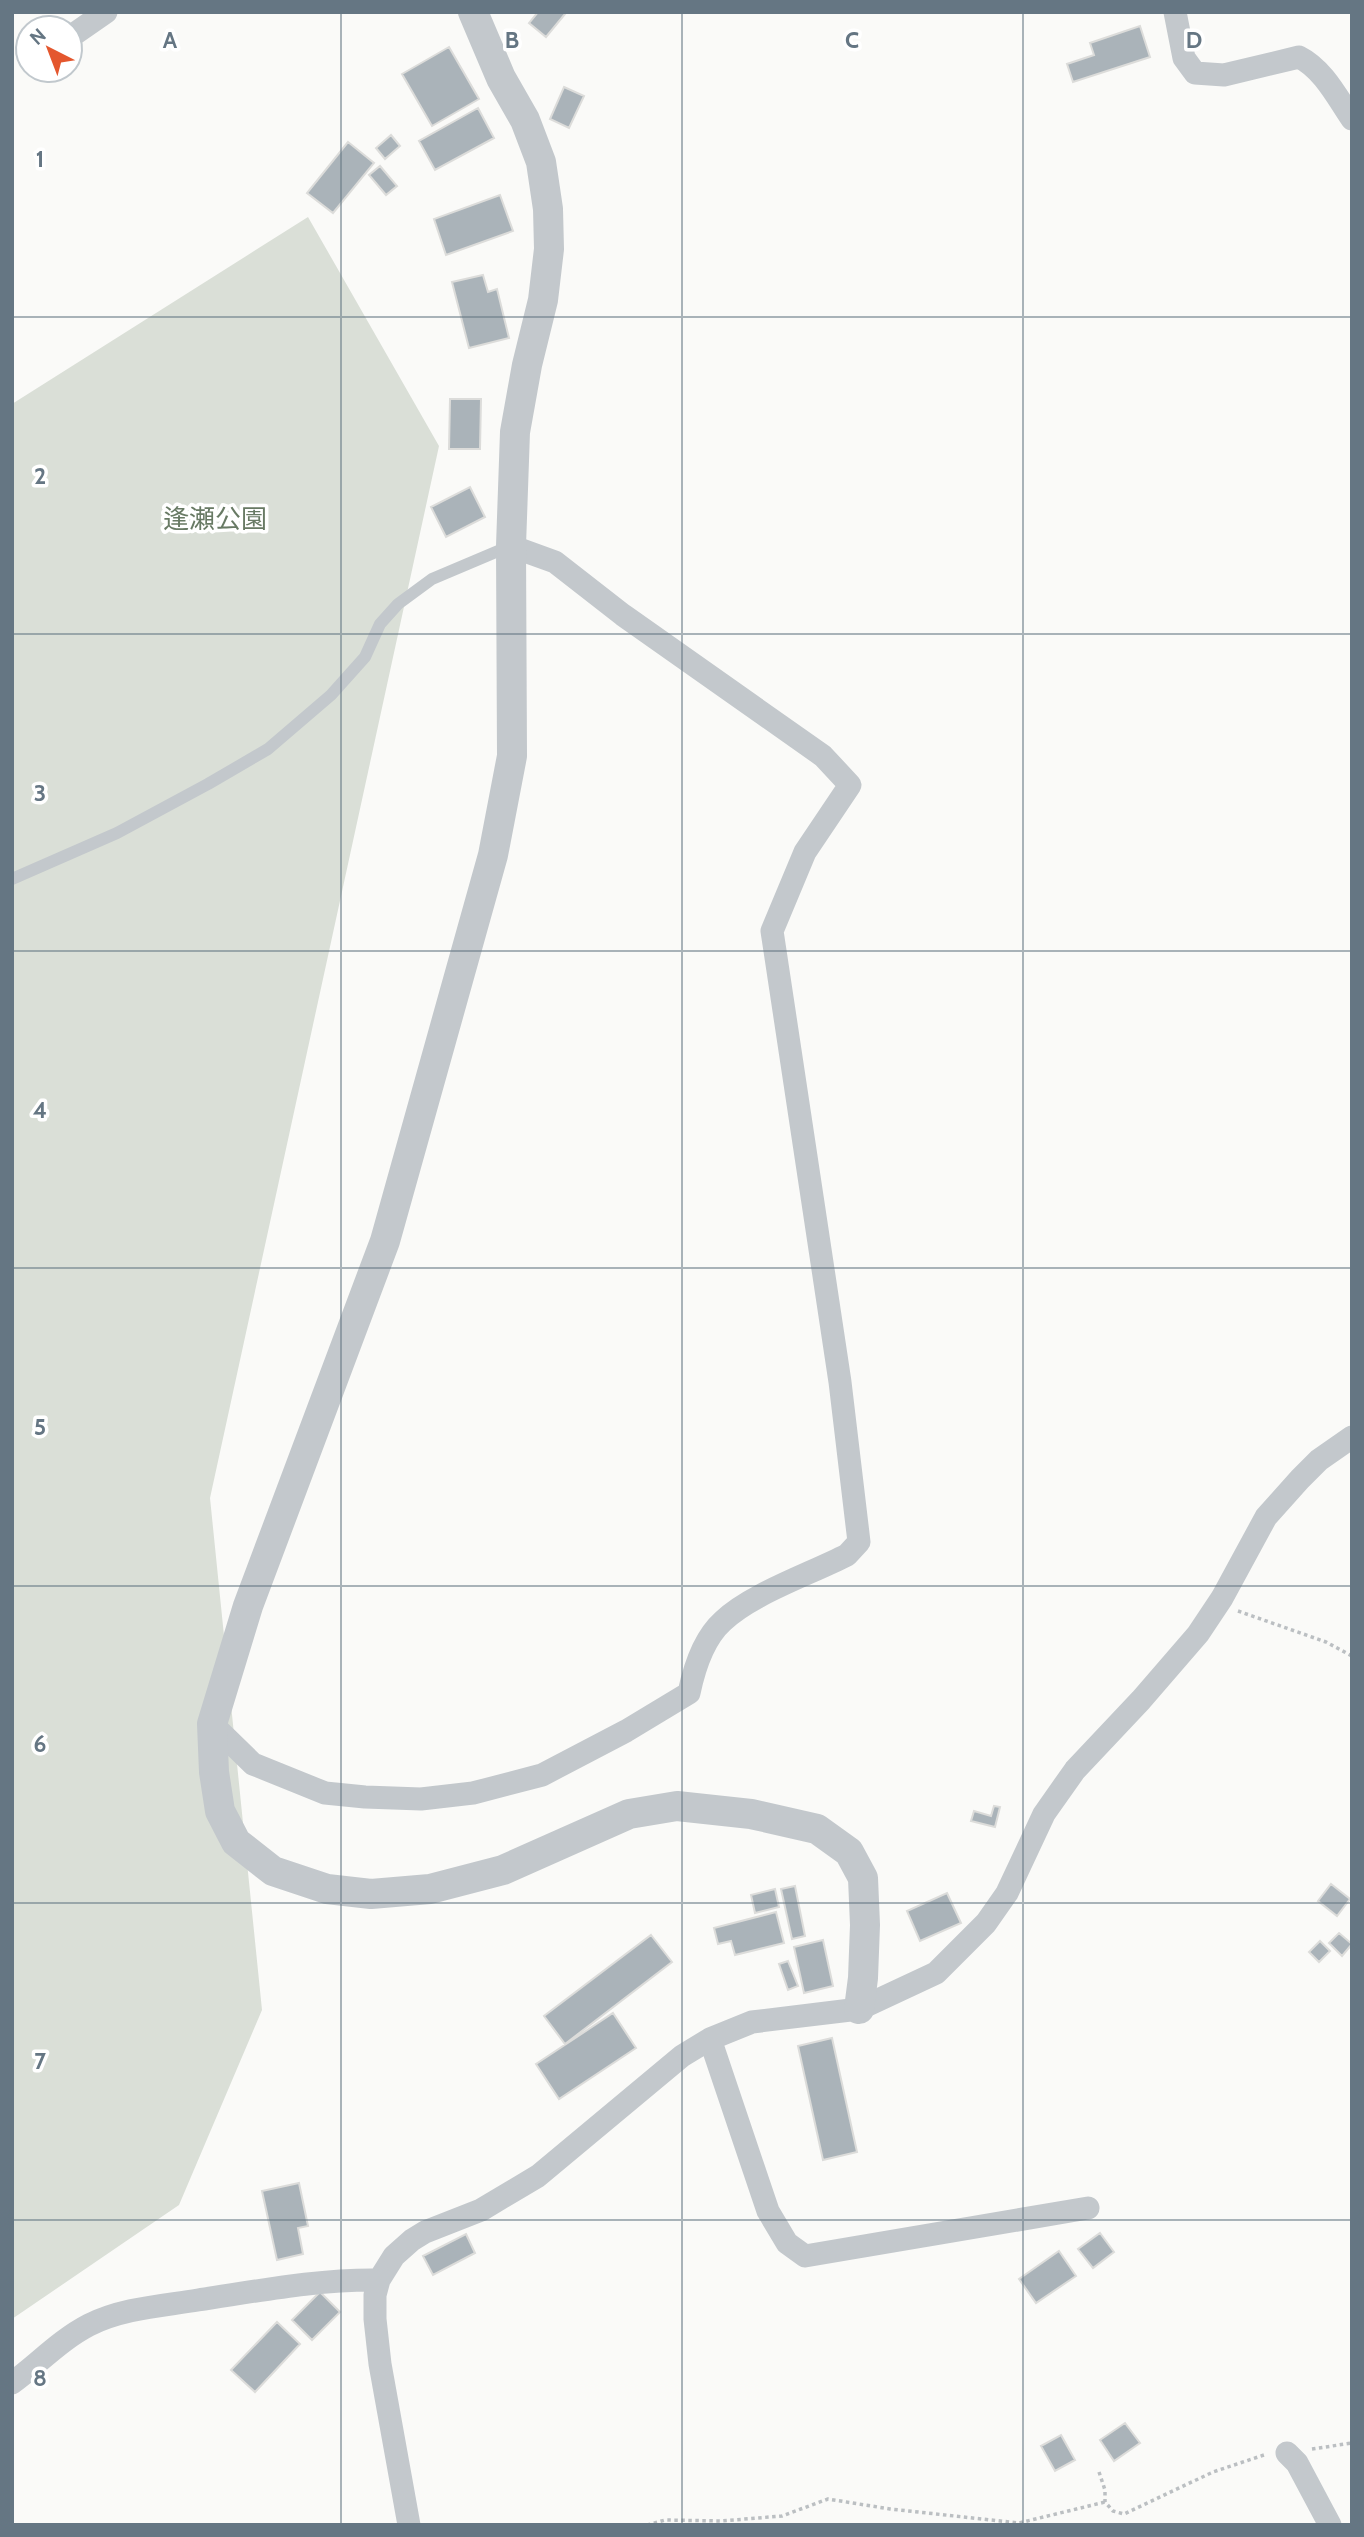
<svg xmlns="http://www.w3.org/2000/svg" width="1364" height="2537" font-family="Cabin,'Noto Sans JP',sans-serif">
	<style>
		.green { fill: #dadfd7 }
		.building { fill: #aab3b9; stroke: #dcdcda; stroke-width: 2 }
		.lines { fill: none; stroke-linecap: round; stroke-linejoin: round }
		.path { stroke: #bbbfc2; stroke-width: 3.5; stroke-dasharray: 3.5 3.5; stroke-linecap: butt }
		.service { stroke: #c3c8cc; stroke-width: 12 }
		.minor { stroke: #c3c8cc; stroke-width: 23 }
		.tertiary { stroke: #c3c8cc; stroke-width: 30 }
		.grid { fill: none; stroke: #657683; stroke-width: 2; stroke-opacity: 0.55 }
		.labels { text-anchor: middle; dominant-baseline: central; stroke-width: 7; stroke-linejoin: round; paint-order: stroke }
		.park-label { font-size: 26px; fill: #687a64; stroke: #fff }
		.grid-label { font-size: 23px; text-anchor: middle; font-weight: bold; fill: #657683; stroke: #fff; stroke-width: 7; stroke-linejoin: round; paint-order: stroke }
	</style>
	<rect width="100%" height="100%" fill="#fafaf8"/>
	<path class="green" d="M 308,217 L 439,446 L 210,1498 L 262,2010 L 179,2205 L 12,2319 L 12,404 Z"/>
	<path class="building" d="M 538,12 L 563,12 L 565,14 L 546,37 L 529,23 Z
		M 1140,26 L 1150,57 L 1073,82 L 1067,64 L 1094,55 L 1090,43 Z
		M 449,47 L 479,99 L 432,126 L 402,74 Z
		M 564,87 L 584,96 L 569,128 L 550,119 Z
		M 478,108 L 494,138 L 435,170 L 419,141 Z
		M 391,135 L 400,146 L 385,159 L 376,148 Z
		M 348,142 L 374,163 L 333,213 L 307,193 Z
		M 380,166 L 397,186 L 386,195 L 369,175 Z
		M 500,195 L 513,231 L 446,255 L 434,219 Z
		M 483,275 L 488,292 L 497,289 L 509,338 L 469,348 L 452,282 Z
		M 450,399 L 481,399 L 480,449 L 449,449 Z
		M 470,487 L 485,517 L 446,537 L 431,507 Z
		M 994,1806 L 1000,1807 L 995,1827 L 971,1821 L 974,1811 L 991,1816 Z
		M 1331,1884 L 1350,1899 L 1337,1916 L 1318,1901 Z
		M 795,1886 L 805,1936 L 792,1939 L 781,1889 Z
		M 775,1889 L 779,1907 L 755,1913 L 751,1895 Z
		M 947,1893 L 961,1923 L 920,1941 L 907,1911 Z
		M 776,1912 L 784,1943 L 735,1955 L 731,1941 L 718,1944 L 714,1928 Z
		M 1339,1933 L 1352,1944 L 1342,1956 L 1329,1943 Z
		M 651,1935 L 672,1962 L 565,2044 L 544,2016 Z
		M 823,1940 L 833,1986 L 804,1993 L 794,1947 Z
		M 1320,1941 L 1330,1951 L 1319,1962 L 1309,1952 Z
		M 788,1961 L 798,1986 L 788,1990 L 779,1964 Z
		M 613,2013 L 636,2048 L 559,2099 L 536,2064 Z
		M 832,2038 L 857,2152 L 823,2160 L 798,2046 Z
		M 299,2183 L 308,2226 L 298,2228 L 303,2254 L 277,2260 L 262,2191 Z
		M 1100,2233 L 1114,2252 L 1093,2268 L 1078,2249 Z
		M 466,2234 L 475,2253 L 433,2275 L 423,2256 Z
		M 1059,2251 L 1076,2276 L 1036,2303 L 1019,2279 Z
		M 320,2292 L 340,2312 L 312,2340 L 292,2320 Z
		M 277,2322 L 300,2344 L 255,2392 L 231,2370 Z
		M 1125,2423 L 1140,2443 L 1114,2461 L 1100,2440 Z
		M 1061,2435 L 1075,2460 L 1055,2471 L 1041,2446 Z"/>
	<g class="lines">
		<path class="path" d="M 1238,1611 L 1326,1642 L 1352,1656
			M 1312,2449 L 1352,2443
			M 1099,2472 L 1105,2490 L 1105,2502 L 1113,2511 L 1124,2514 L 1213,2472 L 1267,2454
			M 647,2525 L 665,2520 L 721,2521 L 782,2516 L 828,2499 L 890,2509 L 1019,2523 L 1105,2502"/>
		<path class="service" d="M 12,879 L 117,833 L 208,784 L 268,749 L 331,695 L 365,657 L 380,624 L 398,604 L 432,579 L 510,546"/>
		<path class="minor" d="M 1175,12 L 1184,58 L 1195,73 L 1224,75 L 1299,57 C 1323,69 1337,97 1352,119
			M 70,37 L 106,12
			M 212,1724 L 253,1764 L 325,1793 L 365,1797 L 421,1799 L 473,1793 L 542,1775 L 626,1731 L 689,1693 C 694,1669 704,1638 723,1621 C 751,1594 810,1574 847,1555 L 859,1542 L 840,1382 L 772,931 L 805,852 L 850,785 L 823,756 L 623,615 L 555,562 L 511,546
			M 710,2039 L 768,2211 L 787,2243 L 805,2256 L 1088,2208
			M 12,2383 C 38,2364 60,2340 89,2325 C 123,2308 162,2306 198,2300 C 258,2291 319,2279 379,2280
			M 1287,2453 L 1297,2463 L 1330,2525
			M 409,2525 L 380,2364 L 375,2319 L 375,2295 L 379,2280 L 394,2256 L 412,2240 L 425,2232 L 481,2210 L 538,2176 L 682,2056 L 710,2039 L 752,2022 L 859,2009 L 936,1973 L 986,1923 L 1007,1893 L 1044,1814 L 1075,1770 L 1141,1700 L 1198,1634 L 1222,1598 L 1266,1517 L 1300,1479 L 1319,1460 L 1352,1437"/>
		<path class="tertiary" d="M 473,12 L 501,78 L 525,120 L 541,162 L 548,209 L 549,249 L 543,300 L 527,365 L 515,432 L 511,546 L 512,756 L 493,855 L 385,1241 L 248,1606 L 212,1724 L 214,1772 L 220,1811 L 236,1842 L 273,1871 L 327,1889 L 371,1894 L 430,1889 L 503,1870 L 629,1814 L 677,1806 L 751,1814 L 817,1829 L 849,1852 L 863,1878 L 865,1925 L 863,1978 L 859,2009"/>
	</g>
	<path class="grid" d="M 341,12 L 341,2525M 682,12 L 682,2525M 1023,12 L 1023,2525M 12,317 L 1352,317M 12,634 L 1352,634M 12,951 L 1352,951M 12,1268 L 1352,1268M 12,1586 L 1352,1586M 12,1903 L 1352,1903M 12,2220 L 1352,2220"/>
	<g class="labels">
		<g class="park-label">
			<text x="215" y="519">逢瀬公園</text>
		</g>
	</g>
	<g class="grid-label">
		<text x="170" y="48">A</text>
		<text x="512" y="48">B</text>
		<text x="852" y="48">C</text>
		<text x="1194" y="48">D</text>
		<text x="40" y="167">1</text>
		<text x="40" y="484">2</text>
		<text x="40" y="801">3</text>
		<text x="40" y="1118">4</text>
		<text x="40" y="1435">5</text>
		<text x="40" y="1752">6</text>
		<text x="40" y="2069">7</text>
		<text x="40" y="2386">8</text>
	</g>
	<rect width="1364" height="2537" fill="none" stroke="#657683" stroke-width="28"/>
	<g transform="translate(49 49) rotate(318)"><circle r="33" fill="#ffffff" stroke="#c1c8cd" stroke-width="2"/>
	<path d="M0-5L12 26L0 18L-12 26Z" fill="#e4572e"/>
	<text y="-10" font-size="19" font-weight="bold" text-anchor="middle" fill="#657683">N</text>
	</g>
</svg>
